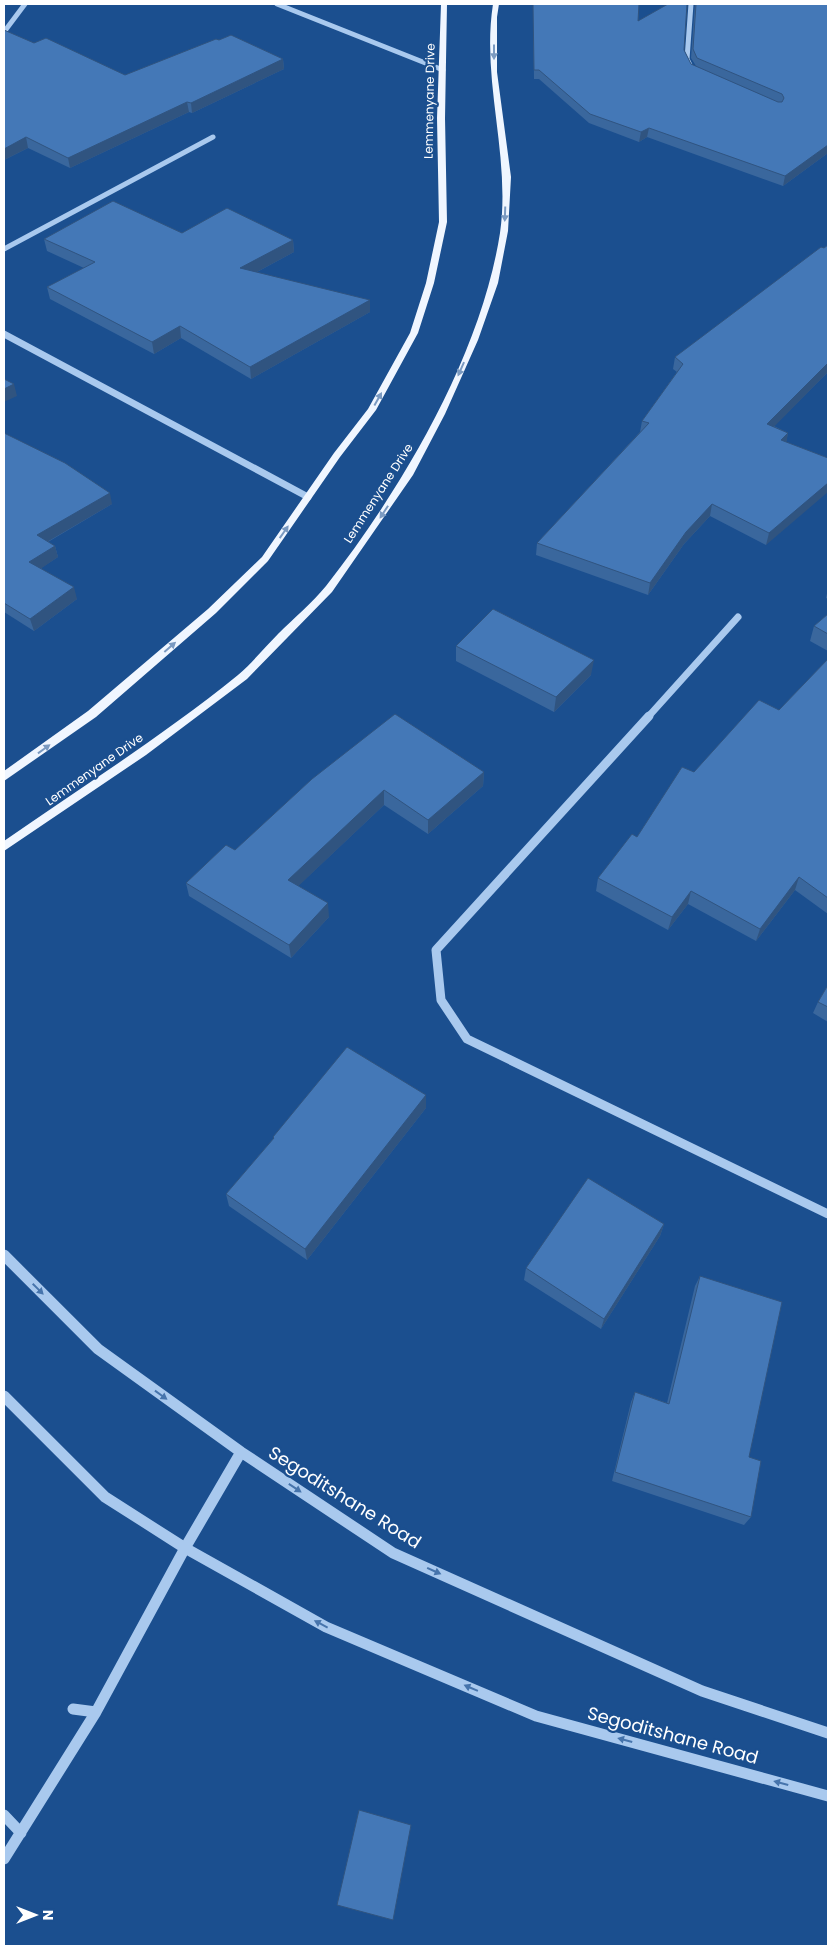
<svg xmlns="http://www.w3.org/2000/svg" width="832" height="1950" font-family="Poppins,sans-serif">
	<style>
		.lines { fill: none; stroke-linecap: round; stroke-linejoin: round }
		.minor-far3 { stroke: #a9c9ee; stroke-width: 5 }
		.minor-far2 { stroke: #a9c9ee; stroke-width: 7 }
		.minor-far1 { stroke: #a9c9ee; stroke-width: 9 }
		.minor { stroke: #a9c9ee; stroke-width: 11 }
		.major { fill: #f0f6ff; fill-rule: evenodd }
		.wall { fill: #3a679d }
		.shaded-wall { fill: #305480 }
		.building { fill: #4478b7; stroke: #305480 }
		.oneway { fill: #7b9ac1 }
		.oneway2 { fill: #4674ac }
		.labels { text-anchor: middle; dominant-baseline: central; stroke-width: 4.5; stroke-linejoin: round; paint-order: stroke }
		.far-street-label { font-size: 12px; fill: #fff; stroke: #1b4f8f }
		.near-street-label { font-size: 18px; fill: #fff; stroke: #1b4f8f }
	</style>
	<rect width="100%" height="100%" fill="#1b4f8f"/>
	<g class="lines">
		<path class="minor-far3" d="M 277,4 L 443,70
			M 4,32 L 25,4
			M 690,65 L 687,59 L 691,4
			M 4,249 L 213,137"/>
		<path class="minor-far2" d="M 4,334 L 308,497
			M 648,717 L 738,617"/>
		<path class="minor-far1" d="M 649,716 L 436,950 L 441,1000 L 467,1039 L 828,1214"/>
		<path class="minor" d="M 4,1255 L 98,1349 L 241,1452 L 393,1553 L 702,1691 L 828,1733
			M 4,1396 L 105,1497 L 185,1548 L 326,1627 L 536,1716 L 828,1796
			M 73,1709 L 96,1712
			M 4,1815 L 21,1833
			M 4,1859 L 96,1712 L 185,1548 L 241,1452"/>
		<path class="major" d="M 441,4 L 447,4 L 445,118 L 447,222 L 434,283 L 418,333 L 376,410 L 340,457 L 268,561 L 216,613 L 96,717 L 4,781 L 4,771 L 88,711 L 208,609 L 262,557 L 334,453 L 368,409 L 410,333 L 426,283 L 439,222 L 437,118 Z
			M 493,4 L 499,4 L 497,17 L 497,72 L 511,177 L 508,231 L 498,283 L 478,340 L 445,414 L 413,475 L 332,592 L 247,679 L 146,755 L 4,851 L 4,841 C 82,787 164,735 238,675 C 252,663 265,647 278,634 C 294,618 312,603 326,586 C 402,489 481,355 500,233 C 511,156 481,81 493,4 Z"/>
	</g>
	<path class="wall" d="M 533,4 L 638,21 L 684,50 L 691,64 L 696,66 L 691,58 L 695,4 L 828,4 L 828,153 L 783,186 L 647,137 L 639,142 L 589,123 L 539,79 L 534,79 Z
		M 34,43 L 125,75 L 283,59 L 284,69 L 192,113 L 189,112 L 70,168 L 28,148 L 4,160 Z
		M 182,233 L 293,240 L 294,252 L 257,272 L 370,312 L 251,379 L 181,338 L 154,354 L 50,299 L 47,287 L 84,268 L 47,251 L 44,239 Z
		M 828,245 L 828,372 L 774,426 L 788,433 L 786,442 L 828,458 L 766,545 L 710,516 L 684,544 L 648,595 L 536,555 L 537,543 L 640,432 L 642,421 L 677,372 L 673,369 L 675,357 Z
		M 4,433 L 112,504 L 48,542 L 55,546 L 58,557 L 41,568 L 77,599 L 34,631 L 4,612 Z
		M 828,589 L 828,599 L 826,598 Z
		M 828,614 L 828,651 L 810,641 L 814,626 Z
		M 456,646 L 591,675 L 554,712 L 456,661 Z
		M 828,659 L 828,914 L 795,890 L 756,941 L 688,904 L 668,930 L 596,891 L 598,878 L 637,837 L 694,772 L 779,710 Z
		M 484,772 L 483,786 L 428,834 L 384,805 L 298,886 L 329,917 L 291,958 L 189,896 L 186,883 L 235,850 L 312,779 Z
		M 828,985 L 828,1022 L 813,1013 L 818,1002 Z
		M 426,1108 L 307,1260 L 229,1206 L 226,1194 L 273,1139 L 273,1137 Z
		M 664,1224 L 660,1236 L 601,1329 L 524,1280 L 526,1268 Z
		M 700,1276 L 749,1457 L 751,1517 L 744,1525 L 612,1481 L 631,1402 L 635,1392 L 667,1403 L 695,1286 Z"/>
	<path class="shaded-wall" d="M 283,59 L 284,69 L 192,113 L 191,103 Z
		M 187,102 L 189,112 L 70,168 L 68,158 Z
		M 649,128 L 647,137 L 639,142 L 641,132 Z
		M 26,137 L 28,148 L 4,160 L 4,149 Z
		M 828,145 L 828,153 L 783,186 L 785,176 Z
		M 293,240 L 294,252 L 242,280 L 240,268 Z
		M 370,300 L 370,312 L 251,379 L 250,367 Z
		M 180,326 L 181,338 L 154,354 L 152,342 Z
		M 828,363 L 828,372 L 765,436 L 767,424 Z
		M 14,384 L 17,396 L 4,402 L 4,389 Z
		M 788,433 L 786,445 L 781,440 Z
		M 828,483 L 828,492 L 766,545 L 769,533 Z
		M 110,493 L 112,504 L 40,546 L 37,535 Z
		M 712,504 L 710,516 L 684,544 L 648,595 L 650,583 L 686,532 Z
		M 55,546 L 58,557 L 33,574 L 29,562 Z
		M 74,587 L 77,599 L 34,631 L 30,619 Z
		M 594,660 L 591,675 L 554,712 L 556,697 Z
		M 484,772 L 483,786 L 428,834 L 428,820 Z
		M 384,790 L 384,805 L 290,894 L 288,880 Z
		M 799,877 L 795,890 L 756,941 L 760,929 Z
		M 691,891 L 688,904 L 668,930 L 672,917 Z
		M 328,903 L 329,917 L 291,958 L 289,945 Z
		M 426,1095 L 426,1108 L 307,1260 L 305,1249 Z
		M 664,1224 L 660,1236 L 601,1329 L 604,1319 Z"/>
	<path class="building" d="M 533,4 L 639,4 L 638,21 L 668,4 L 687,4 L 684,50 L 691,64 L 778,102 L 782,102 L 784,98 L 782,94 L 697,58 L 693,49 L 696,4 L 828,4 L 828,145 L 785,176 L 649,128 L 641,132 L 590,114 L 539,70 L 534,70 Z
		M 4,30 L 34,43 L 46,38 L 125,75 L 216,39 L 219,40 L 231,35 L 283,59 L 191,103 L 187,102 L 68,158 L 26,137 L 4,149 Z
		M 113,201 L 182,233 L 227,208 L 293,240 L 240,268 L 370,300 L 250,367 L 180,326 L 152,342 L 47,287 L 95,262 L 44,239 Z
		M 828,245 L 828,363 L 767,424 L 788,433 L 781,440 L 828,458 L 828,483 L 769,533 L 712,504 L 686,532 L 650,583 L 537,543 L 649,423 L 642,421 L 683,364 L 675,357 L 821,247 L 824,248 Z
		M 4,379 L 14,384 L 4,389 Z
		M 4,433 L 65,463 L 110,493 L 37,535 L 55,546 L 29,562 L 74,587 L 30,619 L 4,603 Z
		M 493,609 L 594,660 L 556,697 L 456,646 Z
		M 828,614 L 828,634 L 814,626 Z
		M 828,659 L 828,898 L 799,877 L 760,929 L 691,891 L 672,917 L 598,878 L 632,834 L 637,837 L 682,767 L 694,772 L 759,700 L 779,710 Z
		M 395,714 L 484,772 L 428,820 L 384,790 L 288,880 L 328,903 L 289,945 L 186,883 L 226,845 L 235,850 L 312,779 Z
		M 828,985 L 828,1007 L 818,1002 Z
		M 347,1047 L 426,1095 L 305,1249 L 226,1194 L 274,1138 L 273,1137 Z
		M 588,1178 L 664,1224 L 604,1319 L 526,1268 Z
		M 700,1276 L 782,1302 L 749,1457 L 761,1461 L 751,1517 L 615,1472 L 635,1392 L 669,1404 Z
		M 359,1810 L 411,1825 L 393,1920 L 337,1905 Z"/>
	<defs><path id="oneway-solid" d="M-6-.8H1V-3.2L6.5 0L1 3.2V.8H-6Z" transform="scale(1.25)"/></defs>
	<g class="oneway">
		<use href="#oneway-solid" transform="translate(494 52) rotate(90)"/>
		<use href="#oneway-solid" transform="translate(505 214) rotate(92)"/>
		<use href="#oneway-solid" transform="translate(461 369) rotate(114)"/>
		<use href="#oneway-solid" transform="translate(378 399) rotate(-61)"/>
		<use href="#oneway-solid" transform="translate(384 512) rotate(123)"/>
		<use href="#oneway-solid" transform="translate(284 532) rotate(-55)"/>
		<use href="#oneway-solid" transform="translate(170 647) rotate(-41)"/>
		<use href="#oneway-solid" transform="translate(44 749) rotate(-36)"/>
	</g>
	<g class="oneway2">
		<use href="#oneway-solid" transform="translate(38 1289) rotate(45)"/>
		<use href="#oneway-solid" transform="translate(161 1395) rotate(36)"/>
		<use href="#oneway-solid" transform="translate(295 1488) rotate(34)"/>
		<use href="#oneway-solid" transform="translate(434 1571) rotate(24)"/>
		<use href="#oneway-solid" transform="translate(321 1624) rotate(-152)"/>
		<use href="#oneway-solid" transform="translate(471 1688) rotate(-157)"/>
		<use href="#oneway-solid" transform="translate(625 1740) rotate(-165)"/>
		<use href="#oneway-solid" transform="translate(781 1783) rotate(-165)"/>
	</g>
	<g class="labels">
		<g class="far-street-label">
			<text transform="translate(429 101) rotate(-89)">Lemmenyane Drive</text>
			<text transform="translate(378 493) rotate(-57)">Lemmenyane Drive</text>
			<text transform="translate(94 769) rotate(-35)">Lemmenyane Drive</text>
		</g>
		<g class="near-street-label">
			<text transform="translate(345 1497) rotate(32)">Segoditshane Road</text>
			<text transform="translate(673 1735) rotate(15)">Segoditshane Road</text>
		</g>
	</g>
	<rect width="832" height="1950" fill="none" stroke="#ffffff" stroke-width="10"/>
	<g transform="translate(35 1915) rotate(90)" stroke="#1b4f8f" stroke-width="4" paint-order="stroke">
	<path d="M0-4L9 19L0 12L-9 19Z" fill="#ffffff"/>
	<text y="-8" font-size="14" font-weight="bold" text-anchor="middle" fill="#ffffff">N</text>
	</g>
</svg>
